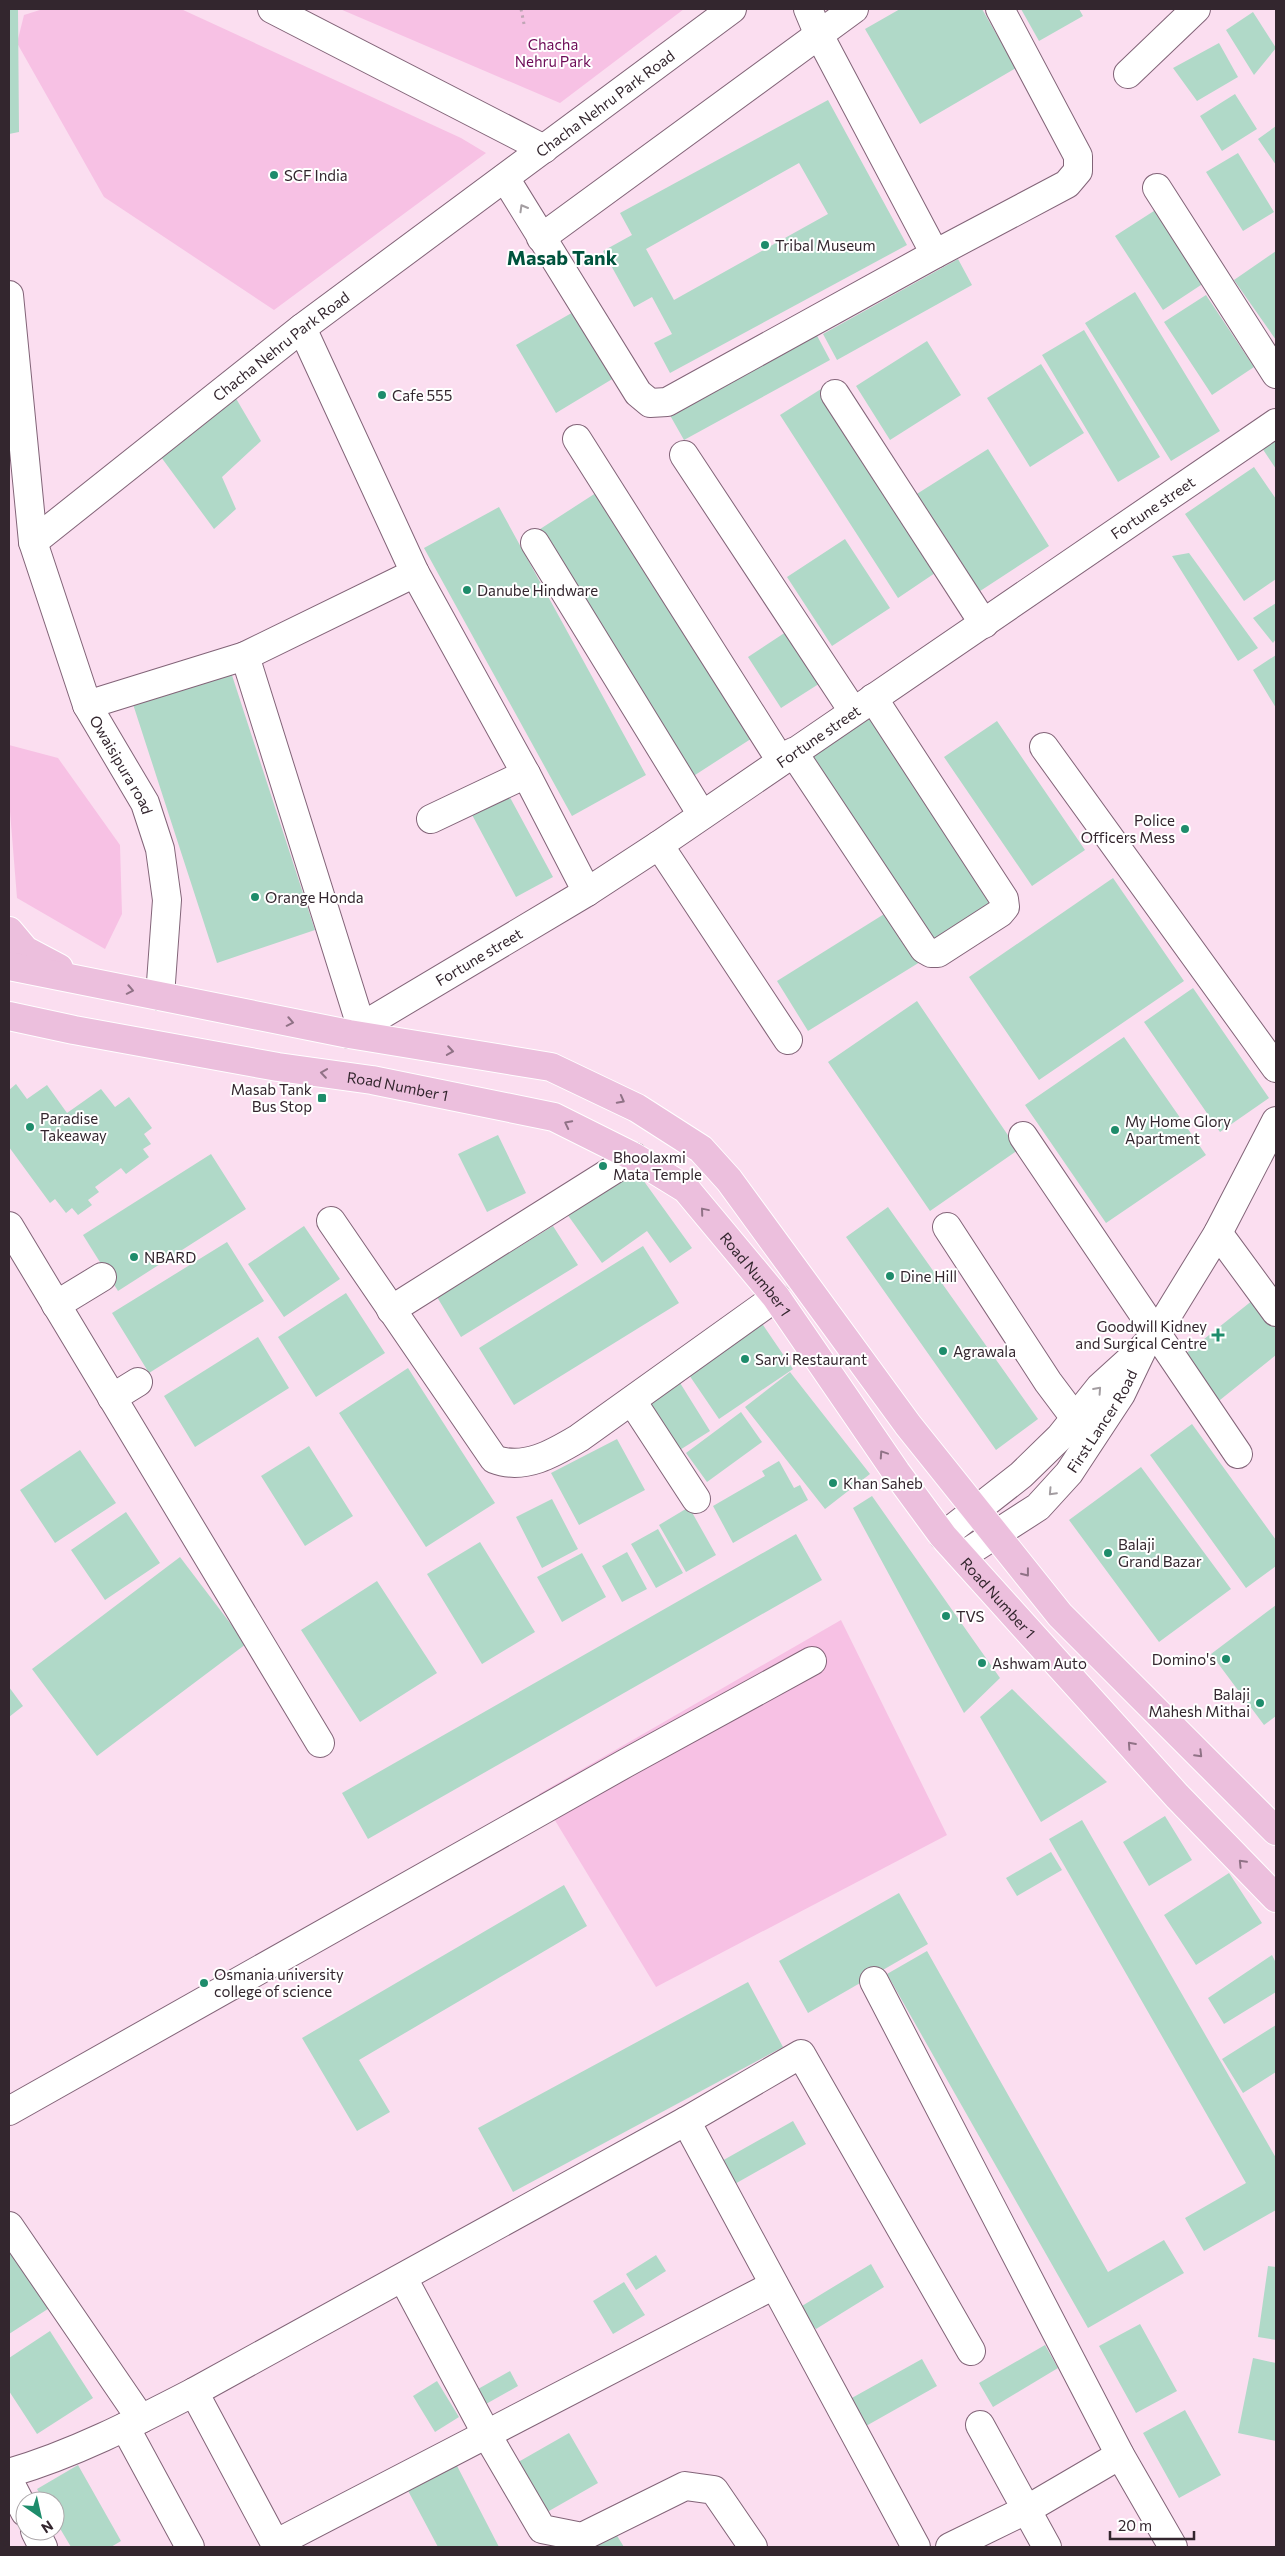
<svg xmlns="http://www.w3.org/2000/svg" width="1285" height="2556" font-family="Commissioner,sans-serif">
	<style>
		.green { fill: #f7c1e4 }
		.building { fill: #b0d9c8; fill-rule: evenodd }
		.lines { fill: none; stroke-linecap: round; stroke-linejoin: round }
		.minor-casing { stroke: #826478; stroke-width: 30 }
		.major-casing { stroke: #fff; stroke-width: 30 }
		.path { stroke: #bfa6b5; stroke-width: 3; stroke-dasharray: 2.5 4; stroke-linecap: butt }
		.minor { stroke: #fff; stroke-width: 28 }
		.major { stroke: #ecbfdd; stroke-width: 28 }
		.oneway { stroke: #a39da1 }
		.oneway2 { stroke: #907286 }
		.poi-dot { fill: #1e8c6b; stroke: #fff; stroke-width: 2 }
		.labels { text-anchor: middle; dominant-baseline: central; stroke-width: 4; stroke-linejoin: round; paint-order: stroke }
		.park-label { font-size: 15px; fill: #6d0b57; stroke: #fff }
		.street-label { font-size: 15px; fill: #33262e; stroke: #fff }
		.poi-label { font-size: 15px; fill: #33262e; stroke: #fff; text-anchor: start }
		.district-label { font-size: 20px; font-weight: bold; fill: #00533d; stroke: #fff }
	</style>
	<rect width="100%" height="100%" fill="#fbdef0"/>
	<path class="green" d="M 43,9 L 181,9 L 461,138 L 486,153 L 274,310 L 104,197 L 17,43 L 24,15 Z
		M 340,9 L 684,9 L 560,103 Z
		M 9,745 L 58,758 L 120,845 L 122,914 L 105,949 L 17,898 L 9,799 Z
		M 841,1620 L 947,1835 L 656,1987 L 539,1794 Z"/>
	<path class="building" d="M 9,9 L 18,9 L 19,132 L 9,134 Z
		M 900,9 L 982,9 L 1016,68 L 920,124 L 865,29 Z
		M 1021,9 L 1079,9 L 1083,16 L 1039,41 Z
		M 1253,12 L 1276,48 L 1254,75 L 1226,30 Z
		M 1219,43 L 1238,77 L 1197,101 L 1173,68 Z
		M 1235,94 L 1257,129 L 1222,151 L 1200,116 Z
		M 828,100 L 907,245 L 670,373 L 654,343 L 672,334 L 652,297 L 634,307 L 603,251 L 632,235 L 620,213 ZM 799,163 L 828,214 L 674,300 L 646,249 Z
		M 1276,126 L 1276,165 L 1258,139 Z
		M 1238,153 L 1274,212 L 1243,231 L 1206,172 Z
		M 1157,209 L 1204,283 L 1163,310 L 1115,236 Z
		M 1276,251 L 1276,340 L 1234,280 Z
		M 958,259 L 972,285 L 837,360 L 823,334 Z
		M 1135,292 L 1220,431 L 1171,461 L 1085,323 Z
		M 1206,295 L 1254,367 L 1212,395 L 1164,322 Z
		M 575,311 L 614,378 L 556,413 L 516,345 Z
		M 814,330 L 830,360 L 684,440 L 667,410 Z
		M 1084,330 L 1160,457 L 1118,482 L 1042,355 Z
		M 927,341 L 961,395 L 890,440 L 856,386 Z
		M 1041,364 L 1084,433 L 1030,467 L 987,398 Z
		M 821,389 L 938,571 L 898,598 L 780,415 Z
		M 231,390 L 261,441 L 222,477 L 236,509 L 214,529 L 161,457 Z
		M 1276,434 L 1276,469 L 1260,445 Z
		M 988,449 L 1049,546 L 974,595 L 912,497 Z
		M 1254,467 L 1276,499 L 1276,579 L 1244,601 L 1185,514 Z
		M 602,489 L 760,733 L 692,777 L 534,533 Z
		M 499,507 L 646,775 L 572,816 L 424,548 Z
		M 845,539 L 890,608 L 832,646 L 787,577 Z
		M 1189,553 L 1258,648 L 1238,661 L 1172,556 Z
		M 1276,603 L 1276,639 L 1273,643 L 1253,618 Z
		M 792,628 L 825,680 L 781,708 L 748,657 Z
		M 1276,655 L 1276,708 L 1253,670 Z
		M 229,666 L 315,930 L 217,963 L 131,698 Z
		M 867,711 L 998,904 L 933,948 L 802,755 Z
		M 997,721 L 1085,850 L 1032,886 L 944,757 Z
		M 507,792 L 553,877 L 516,897 L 470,811 Z
		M 1113,878 L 1184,981 L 1039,1080 L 969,977 Z
		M 889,911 L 920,962 L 808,1031 L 777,981 Z
		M 1193,988 L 1269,1098 L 1220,1132 L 1144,1022 Z
		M 917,1001 L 1018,1150 L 930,1211 L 828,1062 Z
		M 1124,1037 L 1206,1155 L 1106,1223 L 1025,1105 Z
		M 16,1084 L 27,1099 L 47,1085 L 67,1113 L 101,1089 L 115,1107 L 129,1097 L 152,1128 L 144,1134 L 151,1144 L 143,1149 L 149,1157 L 126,1174 L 121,1168 L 95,1187 L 99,1192 L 88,1200 L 92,1205 L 78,1215 L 72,1208 L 66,1213 L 55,1199 L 50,1203 L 9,1147 L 9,1090 Z
		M 498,1135 L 526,1193 L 487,1212 L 458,1154 Z
		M 211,1154 L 246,1209 L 118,1291 L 83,1235 Z
		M 633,1166 L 692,1248 L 670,1263 L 647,1231 L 602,1263 L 567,1214 Z
		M 888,1207 L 1038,1419 L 996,1450 L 846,1237 Z
		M 304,1226 L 340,1279 L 284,1317 L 248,1264 Z
		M 553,1226 L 578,1265 L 461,1337 L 437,1297 Z
		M 227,1242 L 264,1301 L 149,1373 L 112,1313 Z
		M 643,1246 L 679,1303 L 514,1405 L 479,1348 Z
		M 346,1293 L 385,1353 L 316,1397 L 278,1337 Z
		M 1253,1300 L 1276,1329 L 1276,1355 L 1215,1404 L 1179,1359 Z
		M 759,1319 L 793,1369 L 719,1419 L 685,1369 Z
		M 258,1337 L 289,1388 L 195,1447 L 164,1396 Z
		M 408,1368 L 495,1503 L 426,1547 L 339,1413 Z
		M 790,1372 L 870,1474 L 825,1509 L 745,1407 Z
		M 677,1378 L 710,1431 L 675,1453 L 642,1400 Z
		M 741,1412 L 762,1442 L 707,1482 L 686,1453 Z
		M 1192,1424 L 1276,1540 L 1276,1566 L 1246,1588 L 1150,1455 Z
		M 617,1439 L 645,1490 L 579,1525 L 551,1473 Z
		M 309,1446 L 353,1516 L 305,1546 L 261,1476 Z
		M 80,1450 L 116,1503 L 55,1543 L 20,1490 Z
		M 779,1461 L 794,1488 L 800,1485 L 808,1500 L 733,1543 L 713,1506 L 765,1476 L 762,1471 Z
		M 1141,1467 L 1231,1589 L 1159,1642 L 1069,1520 Z
		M 872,1496 L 1000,1678 L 964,1713 L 853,1508 Z
		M 552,1499 L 578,1549 L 542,1568 L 516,1517 Z
		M 689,1507 L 716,1555 L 686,1572 L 659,1525 Z
		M 126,1512 L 160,1563 L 105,1600 L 71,1550 Z
		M 658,1529 L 683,1573 L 656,1588 L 631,1544 Z
		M 796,1534 L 822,1580 L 368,1839 L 342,1793 Z
		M 480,1542 L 535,1632 L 482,1664 L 427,1574 Z
		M 627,1552 L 647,1589 L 622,1602 L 602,1566 Z
		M 582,1553 L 606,1597 L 562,1622 L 537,1577 Z
		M 180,1557 L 246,1644 L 97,1756 L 32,1669 Z
		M 377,1581 L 437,1673 L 360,1722 L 301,1630 Z
		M 1276,1605 L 1276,1716 L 1264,1725 L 1211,1654 Z
		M 9,1687 L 23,1706 L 9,1717 Z
		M 1012,1689 L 1107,1782 L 1041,1822 L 980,1717 Z
		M 1165,1816 L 1192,1860 L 1149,1886 L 1123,1842 Z
		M 1082,1820 L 1276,2158 L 1276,2210 L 1204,2251 L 1185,2218 L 1246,2183 L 1049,1839 Z
		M 1051,1852 L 1062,1870 L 1017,1896 L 1006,1878 Z
		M 1229,1873 L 1262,1923 L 1196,1965 L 1164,1915 Z
		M 564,1885 L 587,1926 L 359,2060 L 390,2112 L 357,2131 L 302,2038 Z
		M 899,1893 L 928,1944 L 808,2013 L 779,1961 Z
		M 927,1951 L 1108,2272 L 1164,2240 L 1184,2273 L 1088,2328 L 887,1974 Z
		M 1272,1955 L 1276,1963 L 1276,1992 L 1224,2024 L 1208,1998 Z
		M 748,1982 L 783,2047 L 513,2192 L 478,2128 Z
		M 1276,2025 L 1276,2072 L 1243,2093 L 1222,2059 Z
		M 793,2121 L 806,2144 L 733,2185 L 720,2162 Z
		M 9,2235 L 54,2305 L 9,2334 Z
		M 656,2255 L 666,2271 L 636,2290 L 626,2274 Z
		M 871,2264 L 884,2287 L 816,2329 L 797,2309 Z
		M 1268,2266 L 1276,2267 L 1276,2340 L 1258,2337 Z
		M 624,2282 L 645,2315 L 613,2334 L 593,2301 Z
		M 1140,2324 L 1177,2391 L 1136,2413 L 1099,2346 Z
		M 50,2331 L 93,2398 L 37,2434 L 9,2391 L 9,2358 Z
		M 1045,2345 L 1058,2368 L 993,2407 L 979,2383 Z
		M 1253,2358 L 1276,2363 L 1276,2441 L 1238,2433 Z
		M 922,2359 L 937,2386 L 866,2426 L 850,2399 Z
		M 510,2371 L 518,2386 L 486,2404 L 478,2389 Z
		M 437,2381 L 459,2417 L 435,2432 L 413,2396 Z
		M 1185,2410 L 1221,2475 L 1179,2498 L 1143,2433 Z
		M 569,2433 L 598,2483 L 542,2515 L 513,2465 Z
		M 454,2460 L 499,2547 L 438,2547 L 405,2485 Z
		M 78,2465 L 121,2541 L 111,2547 L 71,2547 L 55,2520 L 55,2501 L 44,2501 L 37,2489 Z
		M 616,2534 L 624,2547 L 594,2547 Z"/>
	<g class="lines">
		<defs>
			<g id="minor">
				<path d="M 272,9 L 544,149"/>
				<path d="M 808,9 L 818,33 L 935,254"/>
				<path d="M 1128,74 L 1196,9"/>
				<path d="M 505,178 L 638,393 L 650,403 L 667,402 L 935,254 L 1067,184 L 1078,171 L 1078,156 L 1000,9"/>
				<path d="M 1157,188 L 1276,374"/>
				<path d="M 541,238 L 854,9"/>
				<path id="s1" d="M 9,295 L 33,542 L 87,705 L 145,803 L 160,849 L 167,900 L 160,996"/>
				<path d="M 302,328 L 415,573 L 526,774 L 587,892"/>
				<path d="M 835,394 L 984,624"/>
				<path d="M 577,439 L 781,761"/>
				<path d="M 684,455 L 853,711"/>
				<path id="s2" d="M 33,542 L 302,328 L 732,9"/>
				<path d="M 535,543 L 702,815"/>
				<path d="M 245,656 L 415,573"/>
				<path d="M 87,705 L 245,656 L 361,1026"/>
				<path d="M 1044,747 L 1276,1068"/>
				<path d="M 793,752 L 924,949 L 931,953 L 938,953 L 1000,913 L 1005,907 L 1004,899 L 873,698"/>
				<path d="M 431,819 L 526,774"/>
				<path d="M 659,845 L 788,1040"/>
				<path id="s3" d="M 349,1034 L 587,892 L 659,845 L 1276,423"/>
				<path d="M 1023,1136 L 1238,1454"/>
				<path d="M 331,1221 L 494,1459 C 524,1471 554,1453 579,1438 L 776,1297"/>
				<path d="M 9,1226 L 320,1743"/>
				<path d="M 947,1227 L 1048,1382 L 1075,1418"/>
				<path d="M 1218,1233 L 1276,1312"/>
				<path d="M 56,1305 L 102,1277"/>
				<path d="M 391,1310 L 634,1157"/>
				<path d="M 112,1398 L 138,1382"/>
				<path d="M 632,1401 L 696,1499"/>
				<path d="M 943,1536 L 1021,1475 L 1060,1437 L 1100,1387 L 1133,1357"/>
				<path id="s4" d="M 962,1556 L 1038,1507 L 1069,1473 L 1121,1394 L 1143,1348 L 1156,1334 L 1218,1233 L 1276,1121"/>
				<path d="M 874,1981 L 1120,2455 L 1173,2547"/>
				<path d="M 9,2111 L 626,1763 L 812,1661"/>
				<path d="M 686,2121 L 916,2547"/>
				<path d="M 9,2226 L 141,2419"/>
				<path d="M 403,2278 L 487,2435 L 542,2529 L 582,2537 L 685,2486 L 714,2490 L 753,2547"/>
				<path d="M 194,2392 L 277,2547"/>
				<path d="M 980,2425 L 1047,2547"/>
				<path d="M 125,2427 L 190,2547"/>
				<path d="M 9,2473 C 74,2454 134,2423 194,2392 L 686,2121 L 801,2054 L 971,2351"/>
				<path d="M 9,2481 L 25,2512"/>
				<path d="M 35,2531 L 43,2547"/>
				<path d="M 275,2544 L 774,2285"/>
				<path d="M 950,2547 L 1026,2510 L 1120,2455"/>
			</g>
			<g id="major">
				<path d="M 9,931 L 25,950 L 59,968"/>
				<path d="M 9,966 L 349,1034 L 551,1067 L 637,1108 L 701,1149 L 729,1180 L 908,1425 L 1060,1615 L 1276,1831"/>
				<path id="s5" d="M 9,1016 L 74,1030 L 278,1067 L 372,1080 L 554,1117 L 634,1157 L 686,1189 L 776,1297 L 896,1472 L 943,1536 L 1177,1796 L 1276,1898"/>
			</g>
		</defs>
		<use href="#minor" class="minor-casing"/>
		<use href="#major" class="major-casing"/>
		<path class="path" d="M 521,9 L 524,24"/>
		<use href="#minor" class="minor"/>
		<use href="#major" class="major"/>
	</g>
	<defs><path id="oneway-chevron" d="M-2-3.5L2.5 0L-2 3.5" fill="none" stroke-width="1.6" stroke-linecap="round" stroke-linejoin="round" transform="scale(1.25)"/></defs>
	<g class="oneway">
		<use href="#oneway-chevron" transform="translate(523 208) rotate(-120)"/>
		<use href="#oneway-chevron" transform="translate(1098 1390) rotate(-48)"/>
		<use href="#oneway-chevron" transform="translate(1052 1492) rotate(133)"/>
	</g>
	<g class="oneway2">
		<use href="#oneway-chevron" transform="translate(130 990) rotate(11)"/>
		<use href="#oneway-chevron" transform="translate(290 1022) rotate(11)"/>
		<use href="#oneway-chevron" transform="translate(450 1051) rotate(9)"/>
		<use href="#oneway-chevron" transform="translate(324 1073) rotate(-172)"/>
		<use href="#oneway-chevron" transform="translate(621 1100) rotate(28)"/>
		<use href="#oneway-chevron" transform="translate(568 1124) rotate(-153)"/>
		<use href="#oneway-chevron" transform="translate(704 1211) rotate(-130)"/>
		<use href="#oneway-chevron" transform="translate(883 1454) rotate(-124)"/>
		<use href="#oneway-chevron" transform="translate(1026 1573) rotate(52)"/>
		<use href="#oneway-chevron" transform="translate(1131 1745) rotate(-132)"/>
		<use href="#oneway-chevron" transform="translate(1199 1754) rotate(45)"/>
		<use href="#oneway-chevron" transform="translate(1242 1863) rotate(-134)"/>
	</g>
	<g class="poi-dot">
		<circle cx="274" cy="175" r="5"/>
		<circle cx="765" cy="245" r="5"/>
		<circle cx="382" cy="395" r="5"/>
		<circle cx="467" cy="590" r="5"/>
		<circle cx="1185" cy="829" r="5"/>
		<circle cx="255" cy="897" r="5"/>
		<rect x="317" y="1093" width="10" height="10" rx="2.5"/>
		<circle cx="30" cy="1127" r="5"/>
		<circle cx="1115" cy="1130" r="5"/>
		<circle cx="603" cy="1166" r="5"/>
		<circle cx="134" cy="1257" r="5"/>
		<circle cx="890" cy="1276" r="5"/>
		<path d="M1215.5 1327.5h5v5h5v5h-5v5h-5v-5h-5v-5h5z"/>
		<circle cx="943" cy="1351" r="5"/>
		<circle cx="745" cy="1359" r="5"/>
		<circle cx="833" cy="1483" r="5"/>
		<circle cx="1108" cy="1553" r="5"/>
		<circle cx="946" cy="1616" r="5"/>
		<circle cx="1226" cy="1659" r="5"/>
		<circle cx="982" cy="1663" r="5"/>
		<circle cx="1260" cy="1703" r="5"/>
		<circle cx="204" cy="1983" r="5"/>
	</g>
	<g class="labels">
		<g class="park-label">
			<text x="553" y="44">Chacha<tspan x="553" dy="17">Nehru Park</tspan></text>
		</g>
		<g class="street-label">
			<text stroke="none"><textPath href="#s2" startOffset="721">Chacha Nehru Park Road</textPath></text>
			<text stroke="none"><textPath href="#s2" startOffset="316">Chacha Nehru Park Road</textPath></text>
			<text stroke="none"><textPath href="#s3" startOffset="961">Fortune street</textPath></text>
			<text stroke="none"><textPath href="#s3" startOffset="556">Fortune street</textPath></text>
			<text stroke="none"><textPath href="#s1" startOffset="489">Owaisipura road</textPath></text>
			<text stroke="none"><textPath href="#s3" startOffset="151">Fortune street</textPath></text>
			<text stroke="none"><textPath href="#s5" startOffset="395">Road Number 1</textPath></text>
			<text stroke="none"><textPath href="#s5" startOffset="815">Road Number 1</textPath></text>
			<text stroke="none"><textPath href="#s4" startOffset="198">First Lancer Road</textPath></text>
			<text stroke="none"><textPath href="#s5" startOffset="1220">Road Number 1</textPath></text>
		</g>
		<g class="poi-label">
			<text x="284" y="175">SCF India</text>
			<text x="775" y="245">Tribal Museum</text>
			<text x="392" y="395">Cafe 555</text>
			<text x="477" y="590">Danube Hindware</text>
			<text x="1175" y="820" text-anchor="end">Police<tspan x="1175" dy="17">Officers Mess</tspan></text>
			<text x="265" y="897">Orange Honda</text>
			<text x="312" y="1089" text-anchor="end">Masab Tank<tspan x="312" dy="17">Bus Stop</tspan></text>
			<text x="40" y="1118">Paradise<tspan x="40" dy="17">Takeaway</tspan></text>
			<text x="1125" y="1121">My Home Glory<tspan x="1125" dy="17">Apartment</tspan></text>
			<text x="613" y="1157">Bhoolaxmi<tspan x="613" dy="17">Mata Temple</tspan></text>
			<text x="144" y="1257">NBARD</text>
			<text x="900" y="1276">Dine Hill</text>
			<text x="1207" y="1326" text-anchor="end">Goodwill Kidney<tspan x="1207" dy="17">and Surgical Centre</tspan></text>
			<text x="953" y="1351">Agrawala</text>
			<text x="755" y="1359">Sarvi Restaurant</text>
			<text x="843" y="1483">Khan Saheb</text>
			<text x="1118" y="1544">Balaji<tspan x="1118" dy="17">Grand Bazar</tspan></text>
			<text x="956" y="1616">TVS</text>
			<text x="1216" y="1659" text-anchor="end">Domino's</text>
			<text x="992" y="1663">Ashwam Auto</text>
			<text x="1250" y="1694" text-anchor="end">Balaji<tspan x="1250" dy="17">Mahesh Mithai</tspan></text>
			<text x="214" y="1974">Osmania university<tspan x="214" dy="17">college of science</tspan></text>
		</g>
		<g class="district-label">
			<text x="562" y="257">Masab Tank</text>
		</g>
	</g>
	<rect width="1285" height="2556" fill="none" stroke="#33262e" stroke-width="20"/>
	<g transform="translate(40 2516) rotate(146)"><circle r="24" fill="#ffffff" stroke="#ada8ab"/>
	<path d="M0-4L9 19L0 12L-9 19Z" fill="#1e8c6b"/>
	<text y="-8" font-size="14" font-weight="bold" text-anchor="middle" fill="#33262e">N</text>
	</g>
	<path d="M1110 2531v8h84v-8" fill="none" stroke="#33262e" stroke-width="2.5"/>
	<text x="1118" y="2531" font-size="15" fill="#33262e" stroke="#ffffff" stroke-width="4" paint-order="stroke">20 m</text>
</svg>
